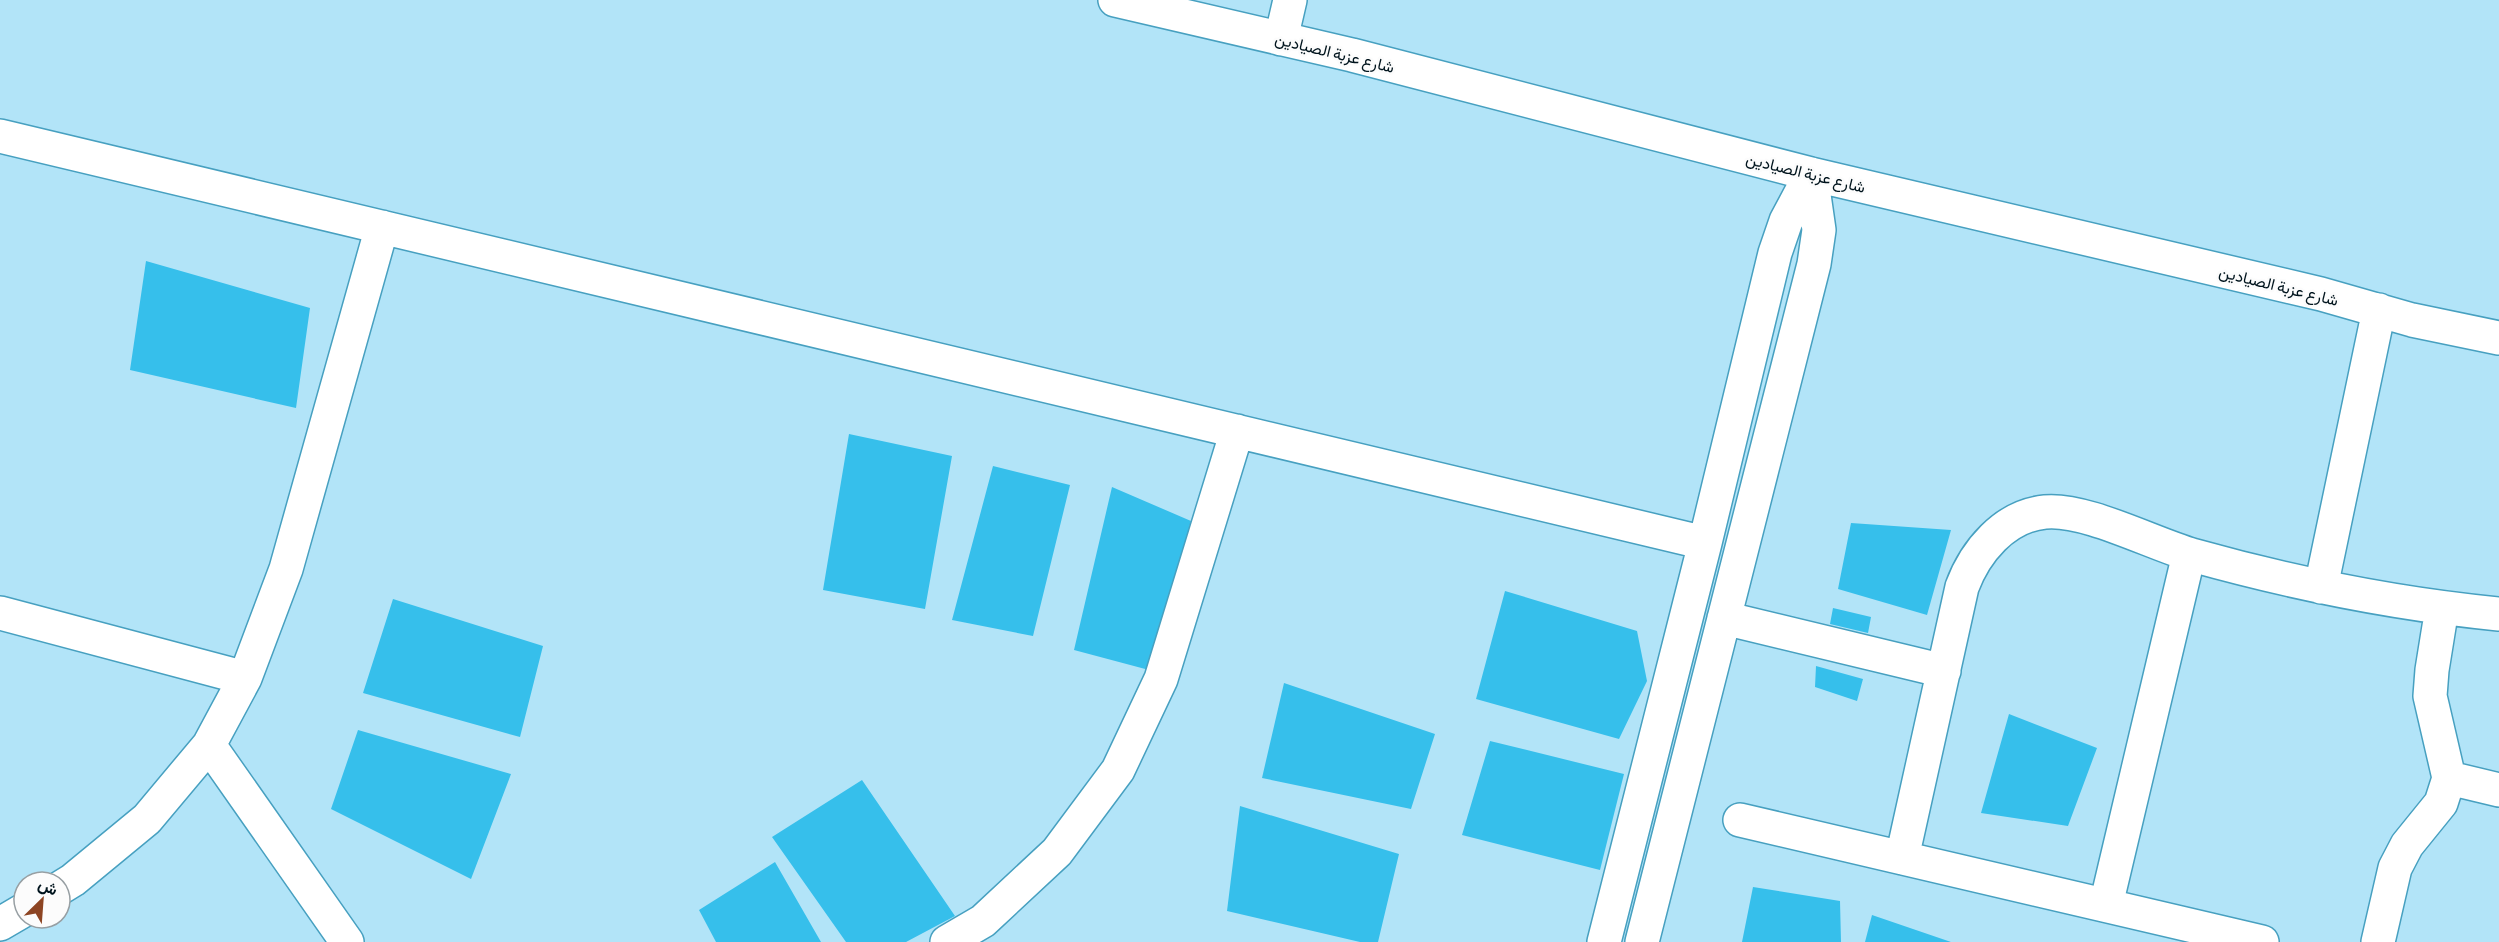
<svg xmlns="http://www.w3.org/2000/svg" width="2499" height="942" font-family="Commissioner,Vazirmatn,sans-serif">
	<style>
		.building { fill: #36bfeb }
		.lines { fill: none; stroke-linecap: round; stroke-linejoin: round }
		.minor-casing { stroke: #47a0c0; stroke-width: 36 }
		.minor { stroke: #fff; stroke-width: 33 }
		.labels { text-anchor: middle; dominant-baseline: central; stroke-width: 5; stroke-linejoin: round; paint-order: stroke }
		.street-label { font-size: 16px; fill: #00141d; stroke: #fcfcfc }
	</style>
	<rect width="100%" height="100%" fill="#b2e4f8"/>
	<path class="building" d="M 146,261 L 310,308 L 296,408 L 130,370 Z
		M 849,434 L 952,456 L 925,609 L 823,590 Z
		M 993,466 L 1070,485 L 1033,636 L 952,620 Z
		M 1112,487 L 1191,521 L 1149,670 L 1074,650 Z
		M 1851,523 L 1951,530 L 1927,615 L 1838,589 Z
		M 1505,591 L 1637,631 L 1647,681 L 1619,739 L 1476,699 Z
		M 393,599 L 543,646 L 520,737 L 363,693 Z
		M 1833,608 L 1871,617 L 1868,633 L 1830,624 Z
		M 1816,666 L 1863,679 L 1857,701 L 1815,687 Z
		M 1284,683 L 1435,734 L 1411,809 L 1262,778 Z
		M 2009,714 L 2097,748 L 2068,826 L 1981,813 Z
		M 358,730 L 511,774 L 471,879 L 331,809 Z
		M 1490,741 L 1624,774 L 1600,870 L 1462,835 Z
		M 862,780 L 955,916 L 906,942 L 846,942 L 772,837 Z
		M 1240,806 L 1399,854 L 1378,942 L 1360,942 L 1227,911 Z
		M 775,862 L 821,942 L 716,942 L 699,910 Z
		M 1753,887 L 1840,901 L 1841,942 L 1742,942 Z
		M 1872,915 L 1951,942 L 1865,942 Z"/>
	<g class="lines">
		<defs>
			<path id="minor" d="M 1115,0 L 1352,55 L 1811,174 L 2321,294 L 2412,320 L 2499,338
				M 1281,39 L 1290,0
				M 0,136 L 1705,543
				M 2321,587 L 2379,310
				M 0,613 L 245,678
				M 1724,618 L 1944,671
				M 209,745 L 347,942
				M 2449,778 L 2499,790
				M 1740,820 L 2262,942
				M 1902,858 L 1962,587 C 1975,552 2004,516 2045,512 C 2085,508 2151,543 2192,555 C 2292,583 2395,604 2499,614
				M 60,888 L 73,880 L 147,819 L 209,745 L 245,678 L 286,569 L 382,227
				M 2106,905 L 2189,554
				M 0,924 L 24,910
				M 947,942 L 983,921 L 1057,852 L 1118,770 L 1161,679 L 1237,431
				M 1604,942 L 1705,543 L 1775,253 L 1786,221 L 1811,174
				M 1642,942 L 1814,264 L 1819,230 L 1811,174
				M 2378,942 L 2395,868 L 2407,845 L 2441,803 L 2449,778 L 2430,696 L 2432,670 L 2442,608"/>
		</defs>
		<use href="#minor" class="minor-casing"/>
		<use href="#minor" class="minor"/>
	</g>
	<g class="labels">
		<g class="street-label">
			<text transform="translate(1335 52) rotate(14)">شارع عزبة الصيادين</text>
			<text transform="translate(1806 172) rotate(14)">شارع عزبة الصيادين</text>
			<text transform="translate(2279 285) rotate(14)">شارع عزبة الصيادين</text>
		</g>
	</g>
	<g transform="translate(42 900) rotate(25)"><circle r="28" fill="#fcfcfc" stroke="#979fa3" stroke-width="1.5"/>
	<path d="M0-4.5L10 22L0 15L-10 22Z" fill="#8d4523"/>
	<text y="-9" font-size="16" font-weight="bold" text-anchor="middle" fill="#00141d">ش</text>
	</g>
</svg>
